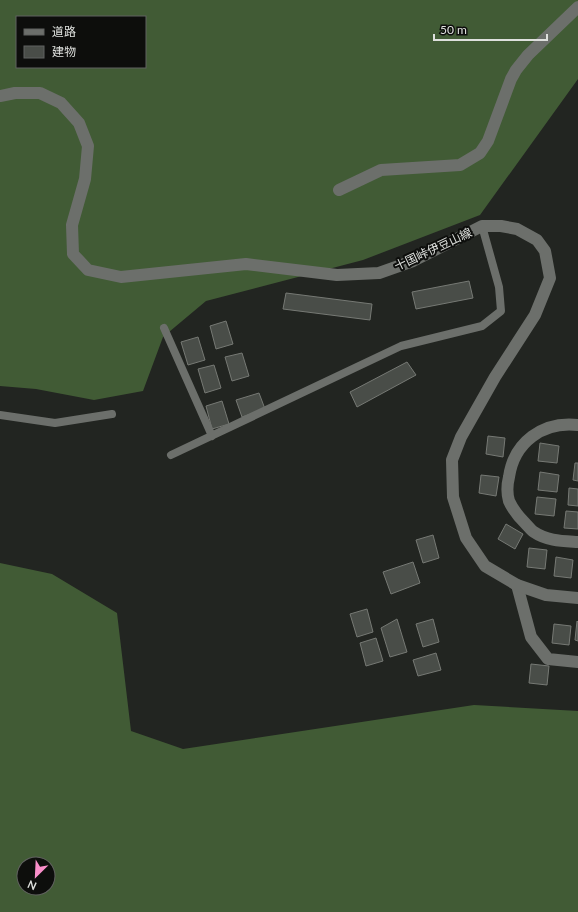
<svg xmlns="http://www.w3.org/2000/svg" width="578" height="912" font-family="Lato,'Noto Sans JP',sans-serif">
	<style>
		.forest { fill: #415b35; fill-rule: evenodd }
		.building { fill: #494d48; stroke: #767974 }
		.lines { fill: none; stroke-linecap: round; stroke-linejoin: round }
		.service { stroke: #6c6f6b; stroke-width: 8 }
		.minor { stroke: #6c6f6b; stroke-width: 12 }
		.secondary { stroke: #6c6f6b; stroke-width: 12 }
		.labels { text-anchor: middle; dominant-baseline: central; stroke-width: 4; stroke-linejoin: round; paint-order: stroke }
		.street-label { font-size: 12px; fill: #dee0dd; stroke: #0d0e0c }
	</style>
	<rect width="100%" height="100%" fill="#222521"/>
	<path class="forest" d="M 0,0 L 578,0 L 578,79 L 480,215 L 363,260 L 206,301 L 163,337 L 143,391 L 94,400 L 36,389 L 0,386 ZM 17,17 L 145,17 L 145,67 L 17,67 Z
		M 0,563 L 52,574 L 117,613 L 131,731 L 183,749 L 474,705 L 578,711 L 578,912 L 0,912 ZM 24,864 L 48,864 L 48,888 L 24,888 Z"/>
	<path class="building" d="M 469,281 L 473,298 L 416,309 L 412,292 Z
		M 286,293 L 372,304 L 370,320 L 283,309 Z
		M 226,321 L 233,344 L 216,349 L 210,326 Z
		M 198,337 L 205,360 L 188,365 L 181,342 Z
		M 242,353 L 249,376 L 232,381 L 225,357 Z
		M 407,362 L 416,375 L 357,407 L 350,392 Z
		M 214,365 L 221,388 L 205,393 L 198,369 Z
		M 259,393 L 265,409 L 242,417 L 236,400 Z
		M 222,401 L 229,424 L 212,429 L 206,406 Z
		M 488,436 L 505,438 L 503,457 L 486,454 Z
		M 540,443 L 559,446 L 557,463 L 538,461 Z
		M 575,463 L 578,463 L 578,481 L 573,480 Z
		M 540,472 L 559,475 L 557,492 L 538,490 Z
		M 481,475 L 499,477 L 496,496 L 479,493 Z
		M 569,488 L 578,489 L 578,506 L 568,505 Z
		M 537,497 L 556,499 L 554,516 L 535,514 Z
		M 566,511 L 578,512 L 578,529 L 564,528 Z
		M 506,524 L 523,534 L 515,549 L 498,539 Z
		M 433,535 L 439,558 L 423,563 L 416,540 Z
		M 529,548 L 547,550 L 545,569 L 527,567 Z
		M 556,557 L 573,560 L 571,578 L 554,576 Z
		M 413,562 L 420,583 L 391,594 L 383,572 Z
		M 367,609 L 373,632 L 357,637 L 350,614 Z
		M 397,619 L 407,652 L 390,657 L 381,628 Z
		M 433,619 L 439,642 L 423,647 L 416,624 Z
		M 577,621 L 578,622 L 578,641 L 575,640 Z
		M 554,624 L 571,626 L 569,645 L 552,643 Z
		M 376,638 L 383,661 L 366,666 L 360,643 Z
		M 436,653 L 441,670 L 418,676 L 413,660 Z
		M 531,664 L 549,666 L 547,685 L 529,683 Z"/>
	<g class="lines">
		<path class="service" d="M 164,328 L 212,436
			M 0,415 L 55,423 L 112,414
			M 171,455 L 401,346 L 482,326 L 501,311 L 499,287 L 482,226"/>
		<path class="minor" d="M 339,190 L 381,170 L 460,165 L 480,153 L 488,141 L 511,79 L 516,70 L 528,55 L 578,7
			M 578,425 C 543,421 514,442 509,477 C 507,485 507,494 509,501 C 513,510 519,517 525,523 C 528,526 531,530 534,532 C 547,541 563,541 578,542
			M 517,585 L 531,637 L 548,659 L 578,662"/>
		<path class="secondary" d="M 0,96 L 15,93 L 40,93 L 61,103 L 79,123 L 88,146 L 85,179 L 72,225 L 73,254 L 88,270 L 121,277 L 246,264 L 337,275 L 379,273 L 413,261 L 482,226 L 501,226 L 517,229 L 537,240 L 545,251 L 550,278 L 535,315 L 495,377 L 461,437 L 452,460 L 453,497 L 466,538 L 485,566 L 517,585 L 546,595 L 578,598"/>
	</g>
	<g class="labels">
		<g class="street-label">
			<text transform="translate(433 249) rotate(-25)">十国峠伊豆山線</text>
		</g>
	</g>
	<rect x="16" y="16" width="130" height="52" fill="#0d0e0c" stroke="#616260"/>
	<rect x="24" y="29" width="20" height="6" fill="#6c6f6b" stroke="#616260"/>
	<text x="52" y="36" font-size="12" fill="#dee0dd">道路</text>
	<rect x="24" y="46" width="20" height="12" fill="#494d48" stroke="#616260"/>
	<text x="52" y="56" font-size="12" fill="#dee0dd">建物</text>
	<g transform="translate(36 876) rotate(204)"><circle r="19" fill="#0d0e0c" stroke="#616260"/>
	<path d="M0-3L7 15L0 10L-7 15Z" fill="#f98fca"/>
	<text y="-6" font-size="11" font-weight="bold" text-anchor="middle" fill="#dee0dd">N</text>
	</g>
	<path d="M434 34v6h113v-6" fill="none" stroke="#dee0dd" stroke-width="2"/>
	<text x="440" y="34" font-size="12" fill="#dee0dd" stroke="#0d0e0c" stroke-width="3" paint-order="stroke">50 m</text>
</svg>
